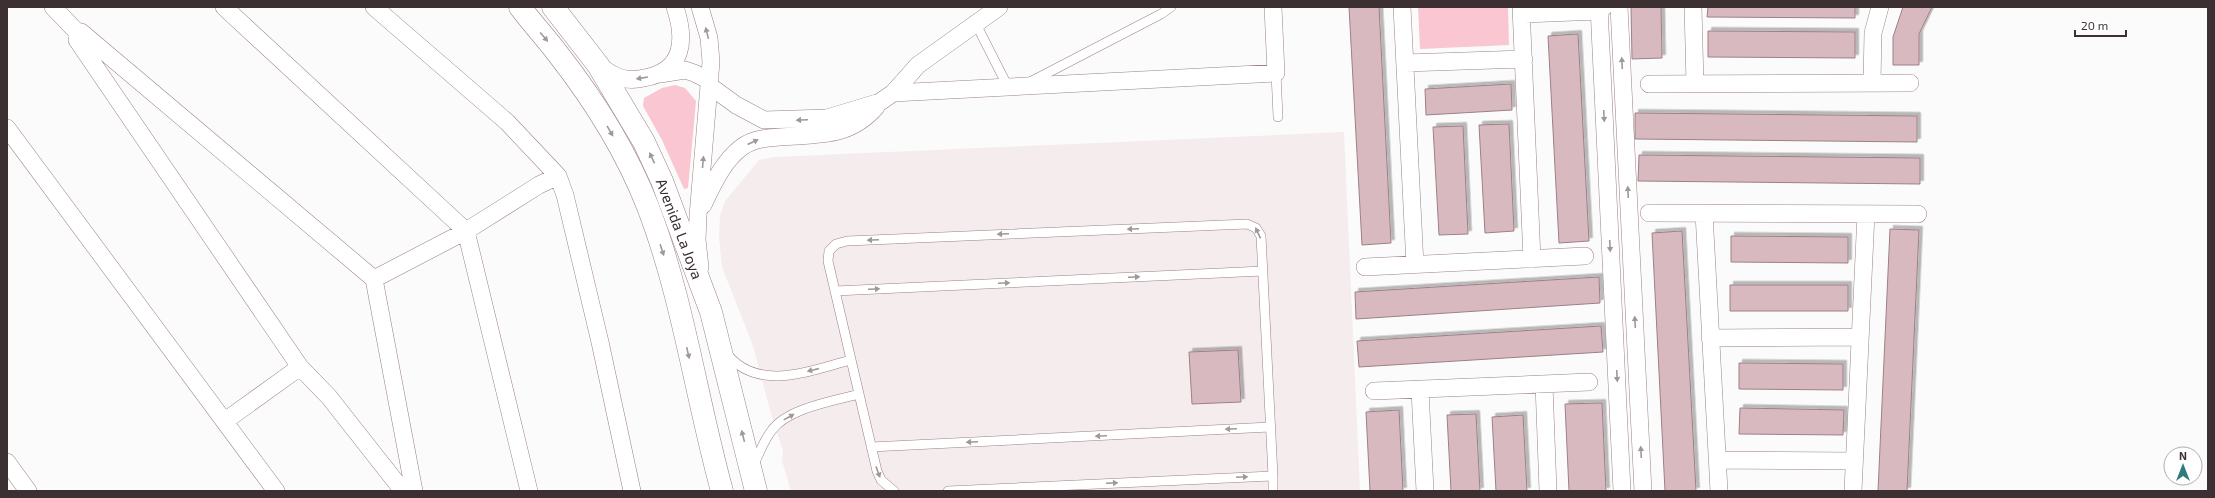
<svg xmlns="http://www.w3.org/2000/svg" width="2215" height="498" font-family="'Exo 2',sans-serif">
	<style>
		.built { fill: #f5ecee }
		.green { fill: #f9c6d1 }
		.building { fill: #d9b9c0; stroke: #9d8086; filter: url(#shadow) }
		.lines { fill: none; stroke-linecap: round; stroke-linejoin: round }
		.lane-casing { stroke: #9d8086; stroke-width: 10 }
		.street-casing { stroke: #9d8086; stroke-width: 18 }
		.primary-casing { stroke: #9d8086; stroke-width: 23 }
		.lane { stroke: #fff; stroke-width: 9 }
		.street { stroke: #fff; stroke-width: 17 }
		.primary { stroke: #fff; stroke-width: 22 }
		.oneway { fill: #9e9899 }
		.labels { text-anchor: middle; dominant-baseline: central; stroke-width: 3.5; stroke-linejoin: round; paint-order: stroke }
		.street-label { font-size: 15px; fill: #3c3033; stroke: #fff }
	</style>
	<defs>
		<filter id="shadow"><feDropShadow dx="3.5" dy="-3.5" stdDeviation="0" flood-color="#0004"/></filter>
	</defs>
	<rect width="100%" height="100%" fill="#fbfbfb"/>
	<path class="built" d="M 1344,132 L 1360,491 L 791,491 L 782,461 L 783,451 L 771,414 L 753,346 L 722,267 L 719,237 L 720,216 L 725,201 L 759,160 L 775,157 Z"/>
	<path class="green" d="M 1418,7 L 1508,7 L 1509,45 L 1420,49 Z
		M 675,85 L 685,88 L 696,101 L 688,188 L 684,189 L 662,140 L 643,106 L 644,98 L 662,88 Z"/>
	<path class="building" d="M 1349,7 L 1379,7 L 1391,243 L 1362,245 Z
		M 1631,7 L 1661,7 L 1662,58 L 1632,59 Z
		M 1708,7 L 1855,7 L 1855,18 L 1707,17 Z
		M 1903,7 L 1932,7 L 1919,34 L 1919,65 L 1893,65 L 1893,37 Z
		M 1708,31 L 1855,32 L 1855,58 L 1708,57 Z
		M 1578,34 L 1589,241 L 1559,243 L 1548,36 Z
		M 1511,84 L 1512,110 L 1426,115 L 1425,89 Z
		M 1635,113 L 1917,116 L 1917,142 L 1635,139 Z
		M 1509,124 L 1514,231 L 1485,233 L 1479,125 Z
		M 1463,126 L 1468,234 L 1439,235 L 1433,127 Z
		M 1639,155 L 1920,158 L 1920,184 L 1638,181 Z
		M 1890,229 L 1919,230 L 1907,491 L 1878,491 Z
		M 1682,231 L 1696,491 L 1665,491 L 1652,233 Z
		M 1731,236 L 1848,237 L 1848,263 L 1731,262 Z
		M 1599,277 L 1600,303 L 1356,319 L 1355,292 Z
		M 1730,285 L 1848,285 L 1848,311 L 1730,311 Z
		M 1601,326 L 1603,352 L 1359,367 L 1357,341 Z
		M 1238,350 L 1241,402 L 1192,404 L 1189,352 Z
		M 1739,363 L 1843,364 L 1843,390 L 1739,389 Z
		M 1602,403 L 1606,491 L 1569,491 L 1565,404 Z
		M 1740,408 L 1844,410 L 1843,435 L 1739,434 Z
		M 1399,410 L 1403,491 L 1370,491 L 1366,412 Z
		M 1476,414 L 1480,491 L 1451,491 L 1447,415 Z
		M 1523,415 L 1527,491 L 1496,491 L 1492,417 Z"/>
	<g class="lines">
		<defs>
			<path id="lane" d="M 976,24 L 1008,87
				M 1276,73 L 1278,117
				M 1030,82 L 1161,14 L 1171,7
				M 835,291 L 1263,271
				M 727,354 C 759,393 811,370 851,360
				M 871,447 L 1270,427
				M 754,465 C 759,453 764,440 772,430 C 788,408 834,401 859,394
				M 1273,476 L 1273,491
				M 894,491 L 881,480 L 877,471 L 828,261 L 829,251 L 836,244 L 847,241 L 1247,224 L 1256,228 L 1261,236 L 1273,476 L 948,491"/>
			<path id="street" d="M 53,7 L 78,33
				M 224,7 L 466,231 L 539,185 L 558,176 L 565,195 L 600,342 L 632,491
				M 374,7 L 507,122 L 558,176
				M 700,7 L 709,38 L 711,62 L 698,216 L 697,240 L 700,267
				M 1402,7 L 1415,265
				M 1521,7 L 1532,259
				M 1599,7 L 1622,491
				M 1619,7 L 1643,491
				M 1693,7 L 1695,84
				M 1522,14 L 1599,11 L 1604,7
				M 1405,63 L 1524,59
				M 599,65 C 604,69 609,73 614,75 C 623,80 635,80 644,78 C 684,71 686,40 675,7
				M 660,74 L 685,70 L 694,73 L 706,79 L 710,86 L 736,105 L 764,120 L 827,118 L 880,102 L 893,93 L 918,65 L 999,7
				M 1872,82 L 1873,33 L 1880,7
				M 1649,84 L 1910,83
				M 893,93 L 1276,73 L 1273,7
				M 7,128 L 276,491
				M 703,205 C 713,184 723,161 742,147 C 753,139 766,138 780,137 C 818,134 849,138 876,107
				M 1649,213 L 1918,214
				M 1704,213 L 1719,491
				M 1365,267 L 1585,256
				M 1710,338 L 1860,337
				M 300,367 L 77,40 L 78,33 L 81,32 L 374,279
				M 1544,384 L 1548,491
				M 1420,390 L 1425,491
				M 1374,391 L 1589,382
				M 225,421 L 300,367 L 329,397 L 403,491
				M 1717,460 L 1854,461
				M 7,462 L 28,491
				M 414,491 L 374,279 L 466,231 L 529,491
				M 1853,491 L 1866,214"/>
			<g id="primary">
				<path d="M 520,7 C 532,23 546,38 558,54 C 594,100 627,153 648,207 C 683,298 696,397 722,491"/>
				<path id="s1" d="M 553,7 L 598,65 L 644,142 L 662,181 L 711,312 L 756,491"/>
			</g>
		</defs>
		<use href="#lane" class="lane-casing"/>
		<use href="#street" class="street-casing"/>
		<use href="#primary" class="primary-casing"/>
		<use href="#lane" class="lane"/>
		<use href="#street" class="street"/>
		<use href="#primary" class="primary"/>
	</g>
	<defs><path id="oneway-solid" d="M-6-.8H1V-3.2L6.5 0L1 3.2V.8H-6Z"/></defs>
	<g class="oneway">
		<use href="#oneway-solid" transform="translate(707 33) rotate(-104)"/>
		<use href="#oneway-solid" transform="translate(544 37) rotate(50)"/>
		<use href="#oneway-solid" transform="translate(1622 63) rotate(-93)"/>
		<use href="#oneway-solid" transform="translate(642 78) rotate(171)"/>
		<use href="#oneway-solid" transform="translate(1604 116) rotate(87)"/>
		<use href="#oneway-solid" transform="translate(802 120) rotate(177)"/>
		<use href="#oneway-solid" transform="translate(610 131) rotate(60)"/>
		<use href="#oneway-solid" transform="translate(753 142) rotate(-25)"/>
		<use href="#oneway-solid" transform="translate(652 158) rotate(-115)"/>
		<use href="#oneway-solid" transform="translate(703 162) rotate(-85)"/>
		<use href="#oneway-solid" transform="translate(1628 192) rotate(-93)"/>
		<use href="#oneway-solid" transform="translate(1133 229) rotate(178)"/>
		<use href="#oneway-solid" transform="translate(1258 233) rotate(-115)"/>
		<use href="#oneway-solid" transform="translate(1003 234) rotate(178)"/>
		<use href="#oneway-solid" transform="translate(873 240) rotate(178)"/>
		<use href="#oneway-solid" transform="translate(1610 246) rotate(87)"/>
		<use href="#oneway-solid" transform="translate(662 250) rotate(72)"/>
		<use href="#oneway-solid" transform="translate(1134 277) rotate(-3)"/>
		<use href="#oneway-solid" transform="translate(1004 283) rotate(-3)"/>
		<use href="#oneway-solid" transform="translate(874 289) rotate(-3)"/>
		<use href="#oneway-solid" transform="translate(1635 322) rotate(-93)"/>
		<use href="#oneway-solid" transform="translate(688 353) rotate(77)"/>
		<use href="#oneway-solid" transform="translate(813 370) rotate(167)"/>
		<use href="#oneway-solid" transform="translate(1617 376) rotate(87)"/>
		<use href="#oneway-solid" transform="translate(789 417) rotate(-29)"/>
		<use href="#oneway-solid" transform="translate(1231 429) rotate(177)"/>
		<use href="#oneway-solid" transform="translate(743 436) rotate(-104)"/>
		<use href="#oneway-solid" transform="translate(1101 436) rotate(177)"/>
		<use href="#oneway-solid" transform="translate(972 442) rotate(177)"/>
		<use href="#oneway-solid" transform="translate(1641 452) rotate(-93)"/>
		<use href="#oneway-solid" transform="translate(878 472) rotate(70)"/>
		<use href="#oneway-solid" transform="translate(1242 477) rotate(-3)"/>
		<use href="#oneway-solid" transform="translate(1112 483) rotate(-3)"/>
	</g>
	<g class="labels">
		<g class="street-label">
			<text stroke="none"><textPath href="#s1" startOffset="257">Avenida La Joya</textPath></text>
		</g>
	</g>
	<rect width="2215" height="498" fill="none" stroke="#3c3033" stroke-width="16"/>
	<g transform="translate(2183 466)"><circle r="19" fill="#ffffff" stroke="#b1acad"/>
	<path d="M0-3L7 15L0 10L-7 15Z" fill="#317a80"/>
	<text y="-6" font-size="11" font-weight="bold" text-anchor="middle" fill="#3c3033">N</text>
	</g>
	<path d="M2075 30v6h51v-6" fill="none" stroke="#3c3033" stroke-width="2"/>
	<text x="2081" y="30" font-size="12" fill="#3c3033" stroke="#ffffff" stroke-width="3" paint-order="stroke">20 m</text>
</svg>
